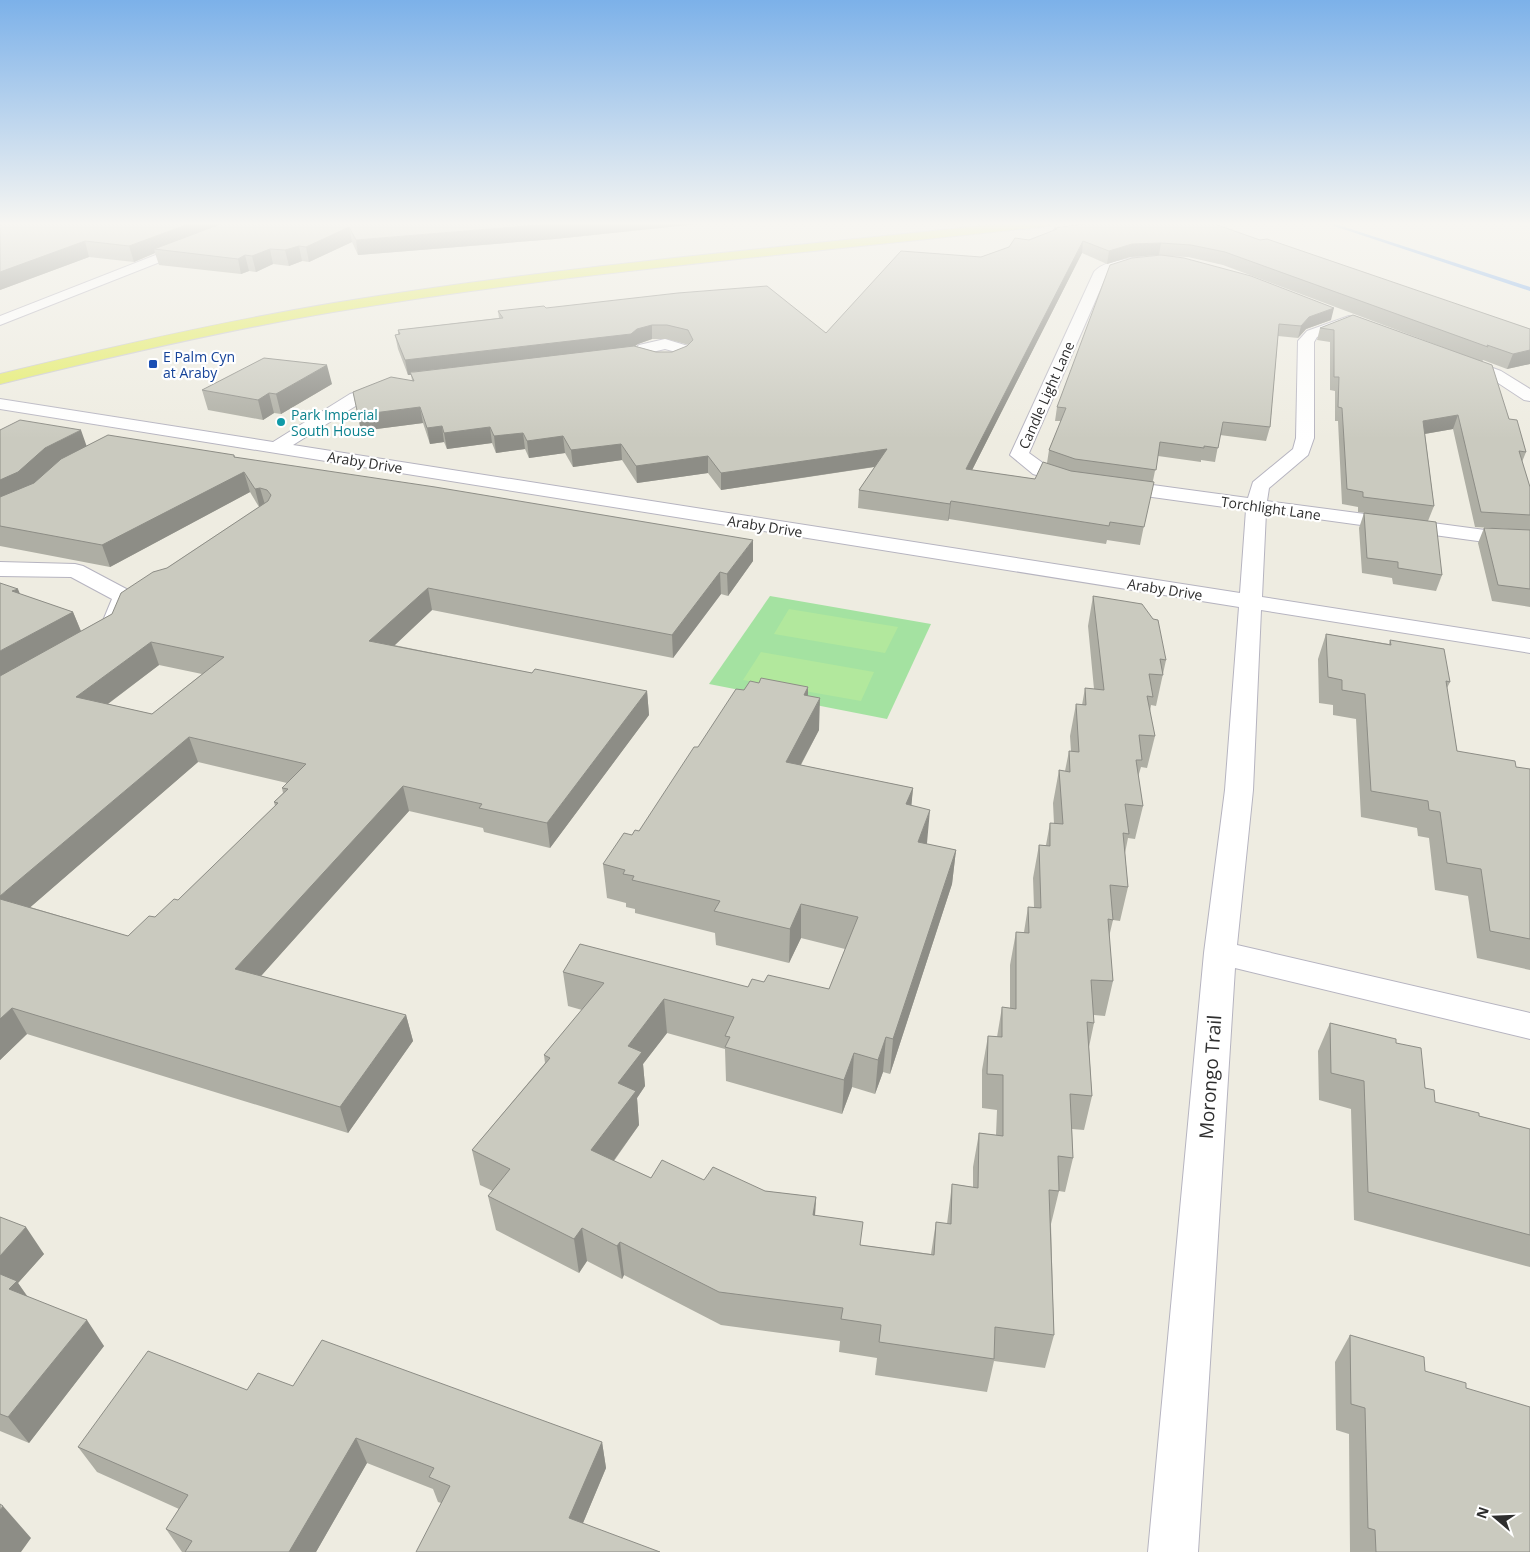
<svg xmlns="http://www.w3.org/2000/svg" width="1530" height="1552" font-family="'Open Sans',sans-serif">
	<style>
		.green { fill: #a4e2a1 }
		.pitch { fill: #b2e89d }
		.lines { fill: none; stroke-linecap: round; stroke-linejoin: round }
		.stream { fill: #7aaceb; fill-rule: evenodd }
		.minor-casing { stroke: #b6b4c0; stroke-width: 2 }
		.major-casing { stroke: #cdcdcd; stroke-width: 2 }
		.minor { fill: #fff; fill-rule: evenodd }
		.major { fill: #e4ec69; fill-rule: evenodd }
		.wall { fill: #aeaea4; fill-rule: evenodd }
		.shaded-wall { fill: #8d8d86 }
		.building { fill: #cacabf; stroke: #8d8d86; fill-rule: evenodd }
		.transit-dot { fill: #1a4fb4; stroke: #fff; stroke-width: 2 }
		.culture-dot { fill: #0f9aa8; stroke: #fff; stroke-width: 2 }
		.labels { text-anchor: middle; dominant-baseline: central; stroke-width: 4.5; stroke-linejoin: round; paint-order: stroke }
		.far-transit-label { font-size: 14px; fill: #164399; stroke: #fff; text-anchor: start }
		.far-street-label { font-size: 14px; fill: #2e2e2e; stroke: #fff }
		.far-culture-label { font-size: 14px; fill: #0d838f; stroke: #fff; text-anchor: start }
		.near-street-label { font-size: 19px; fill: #2e2e2e; stroke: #fff }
	</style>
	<rect width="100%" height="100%" fill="#eeece1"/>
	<path class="green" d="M 770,596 L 931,624 L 887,719 L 709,684 Z"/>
	<path class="pitch" d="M 789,609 L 898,627 L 885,653 L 774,634 Z
		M 761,652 L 874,672 L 861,701 L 743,680 Z"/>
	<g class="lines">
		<path class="stream" d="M 1322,222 L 1329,222 L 1530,287 L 1530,291 Z"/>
		<defs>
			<path id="minor" d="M 240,222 L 256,222 L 254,225 L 0,325 L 0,316 Z
				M 1145,256 L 1151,260 L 1150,263 L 1107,274 L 1029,453 L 1047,466 L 1083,477 L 1086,481 L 1083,485 L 1076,487 L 1033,474 L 1010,455 L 1094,272 C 1104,260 1130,259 1145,256 Z
				M 1349,316 L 1354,317 L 1356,320 L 1354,323 L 1317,337 L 1314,342 L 1314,438 L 1308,455 L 1269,488 L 1267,501 L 1485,530 L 1530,532 L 1530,544 L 1485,542 L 1266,512 L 1262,597 L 1530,639 L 1530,653 L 1261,610 L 1253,790 L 1237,945 L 1530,1013 L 1530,1039 L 1235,968 L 1198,1552 L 1148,1552 L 1204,953 L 1225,790 L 1239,607 L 0,409 L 0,399 L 273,442 L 350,394 L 388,382 L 394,383 L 396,387 L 394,391 L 362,402 L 293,445 L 1240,593 L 1246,510 L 1116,492 L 1109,490 L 1106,486 L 1109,482 L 1116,480 L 1248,498 L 1253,482 L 1293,449 L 1296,438 L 1298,341 L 1307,331 Z
				M 665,339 L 688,346 L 692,354 C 681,370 641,370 630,354 L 639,345 ZM 665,349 L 676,352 L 661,356 L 648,353 Z
				M 1460,356 L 1501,371 L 1530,389 L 1530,401 L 1524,400 L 1489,377 L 1454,364 L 1452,361 L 1454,358 Z
				M 0,562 L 75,564 L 83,566 L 132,592 L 135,597 L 120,633 L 112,635 L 104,633 L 100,628 L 112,599 L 71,577 L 0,576 Z"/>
			<path id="major" d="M 1017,222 L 1054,222 L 1048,226 C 810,253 570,272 333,312 C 221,331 110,357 0,384 L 0,374 C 111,347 221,322 334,303 C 560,266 789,247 1017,222 Z"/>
		</defs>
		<use href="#minor" class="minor-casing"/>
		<use href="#major" class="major-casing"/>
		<use href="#minor" class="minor"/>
		<use href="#major" class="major"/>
	</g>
	<path class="wall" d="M 0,222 L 717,222 L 555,239 L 358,255 L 352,242 L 309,262 L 302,261 L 289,266 L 273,264 L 256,272 L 249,271 L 241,274 L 159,265 L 155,253 L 134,262 L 89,257 L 0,290 Z
		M 1054,228 L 1260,240 L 1530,329 L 1530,364 L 1507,369 L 1483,360 L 1482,362 L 1509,419 L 1526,452 L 1522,462 L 1530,488 L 1530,607 L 1492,601 L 1478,543 L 1484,528 L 1528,530 L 1475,527 L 1453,429 L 1425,434 L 1434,506 L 1428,521 L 1442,575 L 1436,591 L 1393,584 L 1392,578 L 1362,573 L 1359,528 L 1364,513 L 1373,514 L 1358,512 L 1358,507 L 1342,504 L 1338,421 L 1335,421 L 1335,391 L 1330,390 L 1330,342 L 1317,340 L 1320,328 L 1353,315 L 1453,351 L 1223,265 L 1188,257 L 1165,256 L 1331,320 L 1306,329 L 1298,338 L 1278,336 L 1270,427 L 1266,441 L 1220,435 L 1215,462 L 1201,460 L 1201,462 L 1158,456 L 1140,545 L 1107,540 L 1106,544 L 949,519 L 948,521 L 858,508 L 859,490 L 875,467 L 721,490 L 708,473 L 637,483 L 622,460 L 573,467 L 565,453 L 529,458 L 525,449 L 496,453 L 492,443 L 447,449 L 444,442 L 430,444 L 423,423 L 361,431 L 353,392 L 412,380 L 411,375 L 408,375 L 398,349 L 395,335 L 398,334 L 398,330 L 499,318 L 498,311 L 546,308 L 826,333 L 981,257 L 1053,231 ZM 1082,253 L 1107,264 L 1130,257 L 1160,255 L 1057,407 L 1055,421 L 1061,421 L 1049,450 L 1047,463 L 1035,479 L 972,470 ZM 652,339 L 667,339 L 689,345 L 687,346 L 672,352 L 656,352 L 635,346 L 638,344 Z
		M 332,384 L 281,414 L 274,413 L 263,420 L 208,410 L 202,390 Z
		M 0,430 L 87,446 L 235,457 L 753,561 L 728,596 L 721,594 L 673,658 L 432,610 L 394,645 L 532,673 L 647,691 L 649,715 L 550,848 L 484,832 L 483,828 L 409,811 L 261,976 L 406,1015 L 413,1041 L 348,1133 L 27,1034 L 0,1060 L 20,594 L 73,612 L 81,631 L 112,614 L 167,568 L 259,507 L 250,492 L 110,567 L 0,546 ZM 159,665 L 202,674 L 152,714 L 108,704 ZM 198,762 L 287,783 L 282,788 L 283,793 L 274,802 L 275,806 L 178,900 L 155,917 L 128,936 L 30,907 Z
		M 1093,596 L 1166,660 L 1156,706 L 1151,705 L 1150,712 L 1155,736 L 1147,768 L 1141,767 L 1138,777 L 1143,806 L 1135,839 L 1128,838 L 1125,853 L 1128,887 L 1120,921 L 1113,920 L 1109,937 L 1113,981 L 1105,1016 L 1094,1015 L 1094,1023 L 1089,1047 L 1092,1096 L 1084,1130 L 1072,1129 L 1073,1158 L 1065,1192 L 1059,1191 L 1051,1224 L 1054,1335 L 1045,1368 L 994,1361 L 987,1392 L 875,1375 L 877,1358 L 839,1352 L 840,1341 L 721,1325 L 624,1275 L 622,1279 L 587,1261 L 579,1273 L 496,1230 L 488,1196 L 493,1191 L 480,1185 L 472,1150 L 545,1063 L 544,1055 L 582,1010 L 568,1006 L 563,972 L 748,987 L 764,982 L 829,989 L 845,949 L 801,938 L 789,963 L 716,945 L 715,933 L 635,913 L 635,909 L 626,907 L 626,903 L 607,898 L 603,864 L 632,835 L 639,831 L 698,747 L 744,690 L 759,683 L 808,687 L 808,696 L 819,730 L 801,765 L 913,788 L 911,806 L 927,843 L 927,844 L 956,850 L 952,884 L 890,1074 L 883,1072 L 875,1094 L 852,1087 L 842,1114 L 726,1081 L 725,1049 L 667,1033 L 643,1064 L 645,1086 L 637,1098 L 639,1125 L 614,1161 L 651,1178 L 704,1180 L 765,1191 L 816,1197 L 815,1216 L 861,1245 L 931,1254 L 936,1222 L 947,1224 L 952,1184 L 973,1187 L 973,1167 L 979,1133 L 996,1135 L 997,1110 L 982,1108 L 982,1070 L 988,1036 L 997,1037 L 1002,1007 L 1010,1008 L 1010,965 L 1016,932 L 1024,932 L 1028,907 L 1034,907 L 1033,878 L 1039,845 L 1046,845 L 1050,823 L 1054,824 L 1053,803 L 1059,770 L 1065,771 L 1069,751 L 1071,751 L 1070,736 L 1076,704 L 1082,705 L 1085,688 L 1094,689 L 1088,626 Z
		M 1326,634 L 1389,644 L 1390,640 L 1450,682 L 1447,688 L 1457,751 L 1516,767 L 1530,769 L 1530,970 L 1477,958 L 1468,896 L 1435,890 L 1429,838 L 1418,836 L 1417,828 L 1361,817 L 1356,719 L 1333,715 L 1333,705 L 1319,703 L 1318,659 Z
		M 1330,1023 L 1396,1043 L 1435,1102 L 1479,1116 L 1530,1129 L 1530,1267 L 1354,1220 L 1351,1109 L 1319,1100 L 1318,1051 Z
		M 0,1217 L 44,1254 L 18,1283 L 28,1297 L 104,1346 L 29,1443 L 0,1431 Z
		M 1350,1335 L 1425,1371 L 1466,1388 L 1530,1552 L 1350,1552 L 1349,1434 L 1336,1430 L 1335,1362 Z
		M 293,1386 L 602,1442 L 606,1468 L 583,1523 L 441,1503 L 438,1502 L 433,1489 L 367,1463 L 316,1552 L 182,1552 L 166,1529 L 179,1509 L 97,1472 L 78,1447 L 247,1390 Z"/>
	<path class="shaded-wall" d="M 194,222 L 235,222 L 154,249 L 155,253 L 134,262 L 129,246 Z
		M 574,222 L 717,222 L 555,239 L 358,255 L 356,240 Z
		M 349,227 L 352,242 L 309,262 L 306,247 Z
		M 85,241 L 89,257 L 0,290 L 0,272 Z
		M 1083,241 L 1082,253 L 964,486 L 966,469 Z
		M 1161,243 L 1159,255 L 1130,257 L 1107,264 L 1109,251 L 1132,244 Z
		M 299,246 L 302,261 L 289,266 L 285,250 Z
		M 270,249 L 273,264 L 256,272 L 252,256 Z
		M 245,255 L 249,271 L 241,274 L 238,259 Z
		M 1334,308 L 1331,320 L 1306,329 L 1298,338 L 1301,326 L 1309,317 Z
		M 652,325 L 652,339 L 638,344 L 632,348 L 410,372 L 411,375 L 408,375 L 405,360 L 637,329 Z
		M 1530,350 L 1530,364 L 1507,369 L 1513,354 Z
		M 327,365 L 332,384 L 281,414 L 276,394 Z
		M 269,393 L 274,413 L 263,420 L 258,400 Z
		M 420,407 L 423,423 L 361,431 L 358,415 Z
		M 1458,415 L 1453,429 L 1418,435 L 1423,421 Z
		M 442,426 L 444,442 L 430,444 L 427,428 Z
		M 490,427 L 492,443 L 447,449 L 444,433 Z
		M 81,430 L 88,450 L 26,492 L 0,504 L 0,480 L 45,448 Z
		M 523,433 L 525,449 L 496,453 L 494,436 Z
		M 563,436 L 565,453 L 529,458 L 527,441 Z
		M 621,444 L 622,460 L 573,467 L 571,450 Z
		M 887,449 L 886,465 L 721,490 L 721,473 Z
		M 234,455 L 240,474 L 244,472 L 250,492 L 110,567 L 102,545 Z
		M 708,456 L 708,473 L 637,483 L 636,466 Z
		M 260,488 L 266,508 L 260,509 L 255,489 Z
		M 951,501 L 949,519 L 948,521 L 950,504 Z
		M 753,540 L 753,561 L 728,596 L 727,574 Z
		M 720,572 L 721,594 L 673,658 L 672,635 Z
		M 428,588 L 432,610 L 375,664 L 369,641 Z
		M 18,589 L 27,611 L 12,591 Z
		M 73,612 L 82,634 L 0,680 L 0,651 Z
		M 151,642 L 159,665 L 85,721 L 76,697 Z
		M 808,687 L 808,718 L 804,695 Z
		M 647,691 L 649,715 L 550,848 L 547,823 Z
		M 820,698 L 819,730 L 785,794 L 786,762 Z
		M 189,737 L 198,762 L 11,924 L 0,903 L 0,896 Z
		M 403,786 L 409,811 L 244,995 L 235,969 Z
		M 913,788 L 910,821 L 906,804 Z
		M 930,810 L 927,843 L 915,875 L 918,842 Z
		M 956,850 L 952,884 L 890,1074 L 893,1039 Z
		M 801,904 L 801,938 L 789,963 L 790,929 Z
		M 664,999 L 667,1033 L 643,1064 L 645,1086 L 637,1098 L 639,1125 L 596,1185 L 591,1150 L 618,1083 L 628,1046 Z
		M 12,1008 L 27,1034 L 0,1060 L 0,1019 Z
		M 406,1015 L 413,1041 L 348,1133 L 340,1107 Z
		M 886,1037 L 883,1072 L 875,1094 L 878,1060 Z
		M 854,1053 L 852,1087 L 842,1114 L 844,1080 Z
		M 816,1197 L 814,1232 L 813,1215 Z
		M 26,1227 L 44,1254 L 18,1283 L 35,1308 L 0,1287 L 0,1256 Z
		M 582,1228 L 587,1261 L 579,1273 L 574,1239 Z
		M 620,1242 L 624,1275 L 622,1279 L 617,1246 Z
		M 87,1320 L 104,1346 L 29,1443 L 8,1417 Z
		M 356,1438 L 367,1463 L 316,1552 L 289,1552 Z
		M 602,1442 L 606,1468 L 575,1542 L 569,1518 Z
		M 3,1506 L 31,1538 L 21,1552 L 0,1552 L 0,1510 Z"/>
	<path class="building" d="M 0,222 L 194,222 L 129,246 L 85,241 L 0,272 Z
		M 226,222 L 574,222 L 356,240 L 349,227 L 306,247 L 299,246 L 285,250 L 270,249 L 252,256 L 245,255 L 238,259 L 154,249 Z
		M 1099,222 L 1209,222 L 1260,240 L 1267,239 L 1530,329 L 1530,350 L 1513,354 L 1487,345 L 1488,347 L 1225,252 L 1191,245 L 1161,243 L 1132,244 L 1109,251 L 1083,241 L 966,469 L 1035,479 L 1043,462 L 1071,471 L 1154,482 L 1144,527 L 1110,522 L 1109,526 L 951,501 L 950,504 L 859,490 L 887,449 L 721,473 L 708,456 L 636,466 L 621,444 L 571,450 L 563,436 L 527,441 L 523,433 L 494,436 L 490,427 L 444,433 L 442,426 L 427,428 L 420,407 L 358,415 L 353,392 L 391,377 L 414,381 L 410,372 L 414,372 L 634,346 L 656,352 L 672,352 L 687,346 L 693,340 L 688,330 L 667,325 L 652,325 L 637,329 L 631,334 L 405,360 L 395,335 L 400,334 L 398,330 L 503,318 L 498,311 L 544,306 L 546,308 L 678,293 L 767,286 L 826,333 L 901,251 L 981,257 L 1009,247 L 1015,238 L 1029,240 L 1057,229 L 1054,228 Z
		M 1161,255 L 1184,258 L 1251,276 L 1334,308 L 1309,317 L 1301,326 L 1279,324 L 1270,427 L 1223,422 L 1218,448 L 1204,446 L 1204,448 L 1160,442 L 1156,470 L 1075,459 L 1049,450 L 1066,408 L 1057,407 L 1110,265 L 1132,258 Z
		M 1353,315 L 1492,365 L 1509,419 L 1517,420 L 1526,452 L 1519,451 L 1530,487 L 1530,515 L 1481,512 L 1458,415 L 1423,421 L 1434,506 L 1363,497 L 1363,492 L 1347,489 L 1342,408 L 1338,407 L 1339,377 L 1334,377 L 1334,330 L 1320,328 Z
		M 264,358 L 327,365 L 276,394 L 269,393 L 258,400 L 202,390 Z
		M 20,420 L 81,430 L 45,448 L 18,472 L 0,480 L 0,430 Z
		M 108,435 L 234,455 L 234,457 L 435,487 L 753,540 L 727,574 L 720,572 L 672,635 L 428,588 L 369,641 L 532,673 L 535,669 L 647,691 L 547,823 L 479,808 L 482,804 L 403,786 L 235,969 L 406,1015 L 340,1107 L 12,1008 L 0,1019 L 0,899 L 128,936 L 149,916 L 155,917 L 174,899 L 178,900 L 278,803 L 274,802 L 288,789 L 282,788 L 306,764 L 189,737 L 0,896 L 0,676 L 112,614 L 121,593 L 153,572 L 167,568 L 268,501 L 271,495 L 267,490 L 260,488 L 255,489 L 244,472 L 102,545 L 0,526 L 0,497 L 34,483 L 61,459 ZM 151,642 L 224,657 L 152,714 L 76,697 Z
		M 1364,513 L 1436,522 L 1442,575 L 1398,568 L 1398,562 L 1367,558 Z
		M 1484,528 L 1530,530 L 1530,589 L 1498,585 Z
		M 0,583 L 18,589 L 12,591 L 73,612 L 0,651 Z
		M 1093,596 L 1142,604 L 1153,619 L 1158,620 L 1166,660 L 1160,659 L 1163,675 L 1149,674 L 1153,697 L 1147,696 L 1155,736 L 1139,735 L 1142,760 L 1136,760 L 1143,806 L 1125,804 L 1129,834 L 1123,833 L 1128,887 L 1110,885 L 1113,920 L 1108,919 L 1113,981 L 1091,980 L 1094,1023 L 1087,1022 L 1092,1096 L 1070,1094 L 1073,1158 L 1058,1156 L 1059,1191 L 1049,1190 L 1054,1335 L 995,1327 L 994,1359 L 879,1342 L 881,1325 L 841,1319 L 843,1308 L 719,1292 L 620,1242 L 617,1246 L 582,1228 L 574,1239 L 488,1196 L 510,1169 L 472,1150 L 550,1058 L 544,1055 L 604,983 L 563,972 L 580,944 L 748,987 L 752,979 L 764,982 L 768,975 L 829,989 L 858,917 L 801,904 L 790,929 L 714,911 L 720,901 L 632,880 L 634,876 L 623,874 L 625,870 L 603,864 L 624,833 L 632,835 L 635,830 L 639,831 L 694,747 L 698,747 L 736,689 L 744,690 L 750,681 L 759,683 L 761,678 L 808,687 L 804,695 L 820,698 L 786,762 L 913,788 L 906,804 L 930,810 L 918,842 L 956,850 L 893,1039 L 886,1037 L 878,1060 L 854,1053 L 844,1080 L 725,1047 L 730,1037 L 725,1036 L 734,1017 L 664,999 L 628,1046 L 642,1052 L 618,1083 L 636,1091 L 591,1150 L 651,1178 L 662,1160 L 704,1180 L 713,1167 L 765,1191 L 816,1197 L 813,1215 L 863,1222 L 860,1245 L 934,1255 L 936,1222 L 951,1224 L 952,1184 L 978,1188 L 979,1133 L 1003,1136 L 1003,1075 L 987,1074 L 988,1036 L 1002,1037 L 1002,1007 L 1016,1009 L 1016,932 L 1029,933 L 1028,907 L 1041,908 L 1039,845 L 1050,846 L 1050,823 L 1063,824 L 1059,770 L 1070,772 L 1069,751 L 1079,752 L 1076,704 L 1086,705 L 1085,688 L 1104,690 Z
		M 1326,634 L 1391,645 L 1390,640 L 1444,649 L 1450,682 L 1446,681 L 1457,751 L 1515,761 L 1516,767 L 1530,769 L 1530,939 L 1490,931 L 1481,869 L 1447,863 L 1440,812 L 1429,810 L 1428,801 L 1371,791 L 1365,694 L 1342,690 L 1342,680 L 1328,677 Z
		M 1330,1023 L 1396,1039 L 1396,1043 L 1421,1048 L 1425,1088 L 1434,1090 L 1435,1102 L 1479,1113 L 1479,1116 L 1530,1129 L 1530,1235 L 1368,1192 L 1364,1081 L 1331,1073 Z
		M 0,1217 L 26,1227 L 0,1256 Z
		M 0,1274 L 17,1281 L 9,1289 L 87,1320 L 8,1417 L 0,1414 Z
		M 1350,1335 L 1424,1357 L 1425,1371 L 1466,1383 L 1466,1388 L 1530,1407 L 1530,1552 L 1376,1552 L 1375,1530 L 1368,1528 L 1365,1408 L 1351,1404 Z
		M 322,1340 L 602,1442 L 569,1518 L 660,1552 L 416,1552 L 450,1486 L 429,1477 L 434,1468 L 356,1438 L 289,1552 L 185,1552 L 192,1541 L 166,1529 L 188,1495 L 78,1447 L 148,1351 L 247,1390 L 258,1373 L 293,1386 Z
		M 0,1504 L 3,1506 L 0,1510 Z"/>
	<linearGradient id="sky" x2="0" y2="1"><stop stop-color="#7cb1e9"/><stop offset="0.51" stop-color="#f7f6f2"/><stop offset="1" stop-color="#f7f6f2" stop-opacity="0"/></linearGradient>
	<rect width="1530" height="439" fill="url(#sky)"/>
	<rect class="transit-dot" x="148" y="359" width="10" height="10" rx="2.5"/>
	<circle class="culture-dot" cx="281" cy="422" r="5"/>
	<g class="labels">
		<g class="far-transit-label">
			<text x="163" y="356">E Palm Cyn<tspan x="163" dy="16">at Araby</tspan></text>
		</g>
		<g class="far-street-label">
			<text transform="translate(1046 395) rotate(-66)">Candle Light Lane</text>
			<text transform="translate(365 462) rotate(9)">Araby Drive</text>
			<text transform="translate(1271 508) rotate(8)">Torchlight Lane</text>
			<text transform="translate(765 526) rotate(9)">Araby Drive</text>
			<text transform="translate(1165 589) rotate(9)">Araby Drive</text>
		</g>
		<g class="far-culture-label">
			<text x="291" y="414">Park Imperial<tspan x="291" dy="16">South House</tspan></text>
		</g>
		<g class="near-street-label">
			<text transform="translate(1210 1077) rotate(-86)">Morongo Trail</text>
		</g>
	</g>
	<g transform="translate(1495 1517) rotate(289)" stroke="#ffffff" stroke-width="4" paint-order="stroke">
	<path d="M0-4L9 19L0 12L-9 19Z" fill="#2e2e2e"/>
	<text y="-8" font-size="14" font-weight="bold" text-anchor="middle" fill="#2e2e2e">N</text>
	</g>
</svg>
